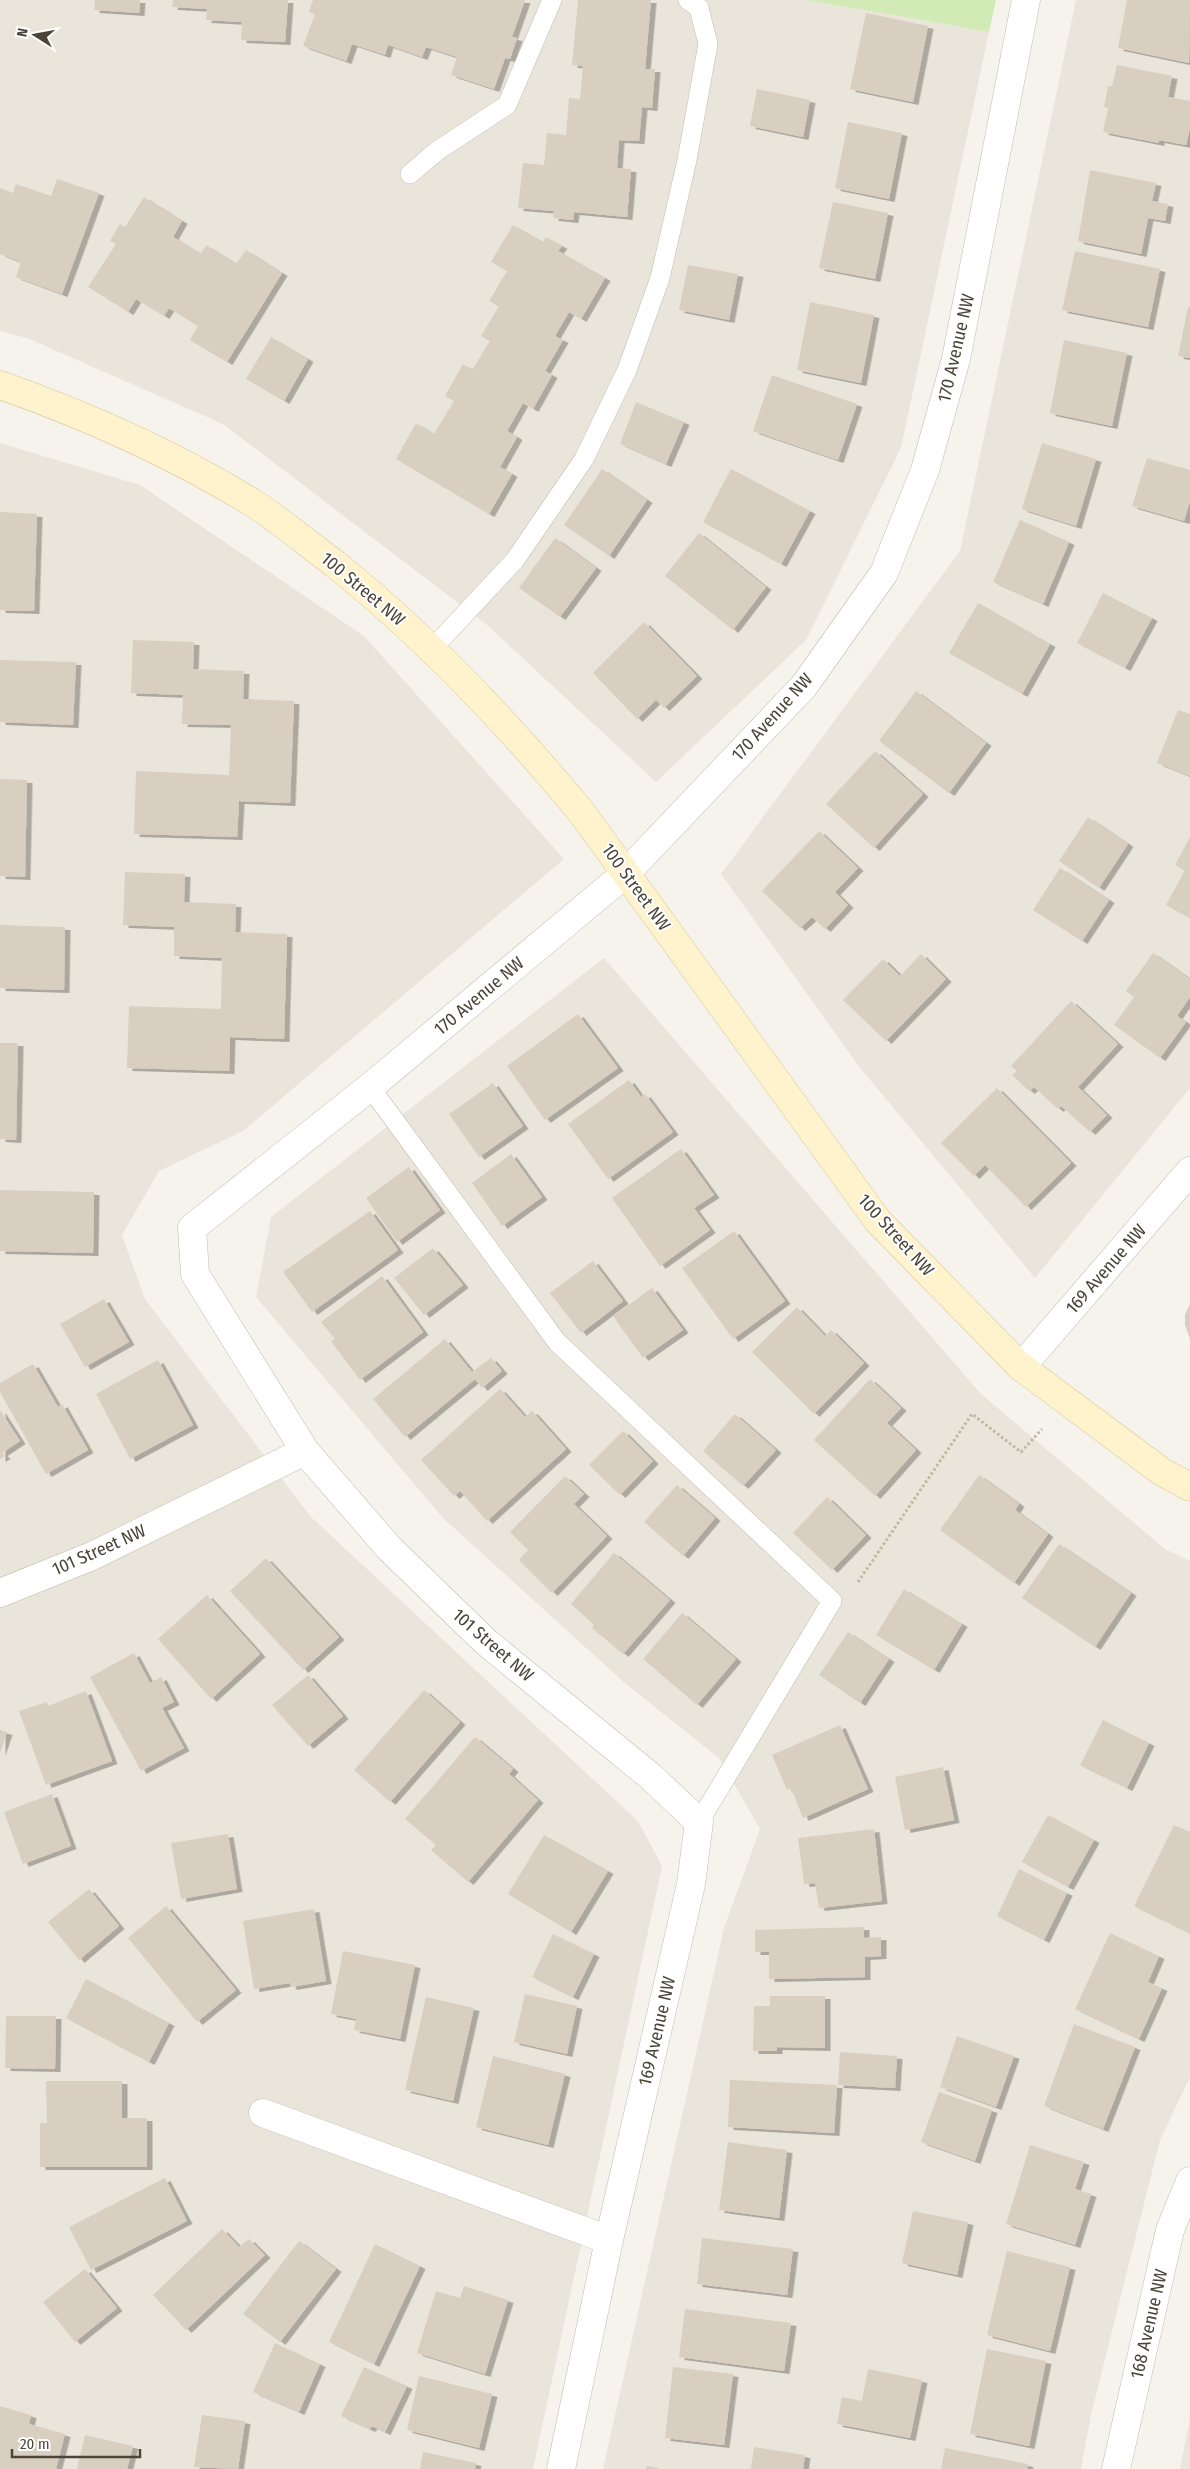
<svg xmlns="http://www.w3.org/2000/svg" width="1190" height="2469" font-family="'Fira Sans Condensed',sans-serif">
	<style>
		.residential { fill: #eae5da }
		.green { fill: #d2eab5 }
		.building { fill: #d8cfc1; filter: url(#shadow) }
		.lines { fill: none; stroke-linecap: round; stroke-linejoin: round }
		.lane-casing { stroke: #c2bbae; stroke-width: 20 }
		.street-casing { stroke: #c2bbae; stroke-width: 29 }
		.secondary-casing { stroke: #d6c79b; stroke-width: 29 }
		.path { stroke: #c4b79f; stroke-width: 3; stroke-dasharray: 2.5 2.5; stroke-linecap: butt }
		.lane { stroke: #fff; stroke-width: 19 }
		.street { stroke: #fff; stroke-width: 28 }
		.secondary { stroke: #fff3cd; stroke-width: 28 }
		.labels { text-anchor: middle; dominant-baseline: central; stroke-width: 4; stroke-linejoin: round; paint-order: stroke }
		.street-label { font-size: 18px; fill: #4b4439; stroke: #fff }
	</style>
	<defs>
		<filter id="shadow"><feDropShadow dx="5.5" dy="3" stdDeviation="0" flood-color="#0004"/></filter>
	</defs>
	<rect width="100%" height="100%" fill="#f6f3ec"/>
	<path class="residential" d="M 0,0 L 807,0 L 989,32 L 901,448 L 806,640 L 656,782 L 487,625 L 223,424 L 27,338 L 0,331 Z
		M 1076,0 L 1190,0 L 1190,1088 L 1035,1278 L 861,1069 L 721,874 L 960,551 Z
		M 0,443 L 140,485 L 364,636 L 564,859 L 243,1131 L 159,1171 L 122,1235 L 145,1299 L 311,1517 L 638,1821 L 662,1866 L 533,2469 L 0,2469 Z
		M 604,958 L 981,1394 L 1165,1549 L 1190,1561 L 1190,2077 L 1160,2140 L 1091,2415 L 1081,2469 L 603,2469 L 724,1928 L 760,1829 L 719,1758 L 626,1684 L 443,1518 L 256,1297 L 271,1217 Z
		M 1190,2418 L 1190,2469 L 1180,2469 Z"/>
	<path class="green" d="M 807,0 L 996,0 L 989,32 Z"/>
	<path class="building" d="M 95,0 L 140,0 L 139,13 L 94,10 Z
		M 173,0 L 288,0 L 285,42 L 241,40 L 242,22 L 206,20 L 207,9 L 172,7 Z
		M 313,0 L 525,0 L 512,37 L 517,38 L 510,59 L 505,58 L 494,89 L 451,75 L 457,57 L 426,47 L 422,57 L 388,45 L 385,55 L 352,44 L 346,61 L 303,46 L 315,14 L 309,12 Z
		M 578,0 L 651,0 L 645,69 L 655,69 L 652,108 L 642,107 L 639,141 L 619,140 L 617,168 L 631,169 L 627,217 L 574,212 L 573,220 L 553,218 L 554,211 L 518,208 L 523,163 L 544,165 L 547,133 L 566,135 L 569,98 L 580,99 L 583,66 L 572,65 Z
		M 1127,0 L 1190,0 L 1189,63 L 1118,48 Z
		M 866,13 L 928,26 L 913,102 L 850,89 Z
		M 1117,65 L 1172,76 L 1168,97 L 1190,101 L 1190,128 L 1186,145 L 1159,140 L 1159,143 L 1103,132 L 1108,108 L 1104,107 L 1108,86 L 1112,86 Z
		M 757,89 L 810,100 L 803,137 L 750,126 Z
		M 848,122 L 902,133 L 889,199 L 835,188 Z
		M 1090,170 L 1156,183 L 1152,201 L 1168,204 L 1165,221 L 1148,218 L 1141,254 L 1078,241 Z
		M 57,179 L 99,193 L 62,294 L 16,277 L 21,262 L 0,254 L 0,188 L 13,193 L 16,184 L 51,196 Z
		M 144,197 L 182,221 L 173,237 L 201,254 L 206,245 L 236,264 L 246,250 L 282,273 L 227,362 L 190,340 L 198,326 L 169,308 L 164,316 L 136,299 L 128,312 L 88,287 L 116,244 L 110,241 L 120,224 L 125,227 Z
		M 833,202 L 888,213 L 875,279 L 819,268 Z
		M 513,225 L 543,242 L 546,237 L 562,246 L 558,251 L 605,278 L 581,319 L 569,312 L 555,336 L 563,340 L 545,371 L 552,375 L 533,409 L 523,403 L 507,431 L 517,437 L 500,467 L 512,474 L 489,514 L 396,459 L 416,423 L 434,434 L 454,401 L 445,396 L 463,364 L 472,370 L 490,341 L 481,336 L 499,306 L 489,301 L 507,271 L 491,262 Z
		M 1075,251 L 1160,269 L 1148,327 L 1062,310 Z
		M 688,265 L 738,274 L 729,320 L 679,310 Z
		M 810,302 L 874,315 L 861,383 L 797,370 Z
		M 1188,307 L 1190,307 L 1190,358 L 1178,356 Z
		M 271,337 L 308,359 L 284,401 L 246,379 Z
		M 1064,340 L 1127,353 L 1112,426 L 1050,413 Z
		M 772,375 L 857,404 L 838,460 L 753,431 Z
		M 636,402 L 684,422 L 666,464 L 620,444 Z
		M 1042,443 L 1096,459 L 1076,526 L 1022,509 Z
		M 1147,458 L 1190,470 L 1190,501 L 1184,521 L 1132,506 Z
		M 602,469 L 647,500 L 609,556 L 564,525 Z
		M 731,469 L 810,511 L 781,564 L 703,522 Z
		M 0,512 L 37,514 L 34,611 L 0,610 Z
		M 1020,520 L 1069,542 L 1043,604 L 993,582 Z
		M 699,533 L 766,587 L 733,630 L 665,576 Z
		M 555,538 L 596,568 L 560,617 L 519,588 Z
		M 1103,593 L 1152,618 L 1125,668 L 1077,643 Z
		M 978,603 L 1050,644 L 1022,694 L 949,653 Z
		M 644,622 L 697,676 L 664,708 L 656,700 L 637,719 L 593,673 Z
		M 133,640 L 194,642 L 193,669 L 244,671 L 243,699 L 294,701 L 290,803 L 239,801 L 237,837 L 134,834 L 136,771 L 229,775 L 231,725 L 182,724 L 183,695 L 131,693 Z
		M 0,660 L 76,662 L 73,725 L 0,722 Z
		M 916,691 L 986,743 L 949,793 L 879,741 Z
		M 1178,710 L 1190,714 L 1190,776 L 1157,763 Z
		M 875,751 L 923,794 L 874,848 L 826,804 Z
		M 0,779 L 27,780 L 25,877 L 0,876 Z
		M 1088,817 L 1128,844 L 1099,888 L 1059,861 Z
		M 819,831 L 858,868 L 835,892 L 848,905 L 825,929 L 812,917 L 800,928 L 762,891 Z
		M 1190,837 L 1190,918 L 1166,905 L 1185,870 L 1175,865 Z
		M 1060,868 L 1109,900 L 1082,941 L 1033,910 Z
		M 125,872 L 185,874 L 184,902 L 236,904 L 235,932 L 287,934 L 284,1039 L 230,1037 L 229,1071 L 127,1068 L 129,1006 L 221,1009 L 222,958 L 174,956 L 174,927 L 123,925 Z
		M 0,925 L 65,927 L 64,990 L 0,988 Z
		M 1153,953 L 1190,979 L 1190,997 L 1177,1016 L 1186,1022 L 1160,1058 L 1114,1025 L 1134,997 L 1126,991 Z
		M 921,954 L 946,979 L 886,1041 L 843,1000 L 883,959 L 900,976 Z
		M 1071,1001 L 1118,1044 L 1078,1087 L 1107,1115 L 1090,1132 L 1061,1106 L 1058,1109 L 1034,1087 L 1029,1091 L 1012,1075 L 1017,1071 L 1011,1066 Z
		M 578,1014 L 618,1068 L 545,1120 L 507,1066 Z
		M 0,1043 L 18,1043 L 16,1140 L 0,1139 Z
		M 629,1080 L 641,1097 L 645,1094 L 673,1132 L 608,1179 L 568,1124 Z
		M 493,1083 L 523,1126 L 479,1157 L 449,1114 Z
		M 997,1088 L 1071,1163 L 1026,1207 L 985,1165 L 974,1176 L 941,1143 Z
		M 681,1149 L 714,1195 L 694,1208 L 710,1230 L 660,1266 L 612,1198 Z
		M 511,1154 L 542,1197 L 502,1226 L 472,1183 Z
		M 409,1167 L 440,1210 L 397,1242 L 366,1198 Z
		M 0,1190 L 94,1192 L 93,1253 L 0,1251 Z
		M 370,1211 L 398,1250 L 312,1312 L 283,1272 Z
		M 734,1231 L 785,1301 L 733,1339 L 682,1268 Z
		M 433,1248 L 463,1285 L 424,1315 L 394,1278 Z
		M 593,1261 L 623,1301 L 581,1333 L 550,1293 Z
		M 382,1276 L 423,1332 L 360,1380 L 331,1341 L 335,1339 L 321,1322 Z
		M 652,1288 L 683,1330 L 643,1358 L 613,1316 Z
		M 104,1299 L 129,1342 L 85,1367 L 60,1324 Z
		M 1190,1304 L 1190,1339 L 1185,1325 L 1185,1315 Z
		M 797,1307 L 825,1336 L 831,1330 L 864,1363 L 814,1414 L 752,1352 Z
		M 445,1339 L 472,1372 L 491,1358 L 502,1371 L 482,1388 L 475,1379 L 405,1437 L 373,1399 Z
		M 158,1360 L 193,1425 L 130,1459 L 96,1394 Z
		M 33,1364 L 58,1407 L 62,1404 L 88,1450 L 46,1474 L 0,1392 L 0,1383 Z
		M 870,1379 L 901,1408 L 887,1423 L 916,1450 L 875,1496 L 814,1440 Z
		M 500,1389 L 525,1417 L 532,1411 L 566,1449 L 487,1521 L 460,1491 L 454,1496 L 421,1460 Z
		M 0,1410 L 20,1441 L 2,1453 L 5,1456 L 0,1459 Z
		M 735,1414 L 776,1450 L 743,1486 L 703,1451 Z
		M 623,1431 L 653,1461 L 620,1495 L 589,1465 Z
		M 979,1475 L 1019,1504 L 1015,1510 L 1048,1534 L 1014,1583 L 940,1530 Z
		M 565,1476 L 584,1494 L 574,1504 L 607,1536 L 552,1593 L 519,1560 L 528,1550 L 510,1532 Z
		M 677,1485 L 715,1518 L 683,1556 L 644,1522 Z
		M 827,1497 L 866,1535 L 832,1570 L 793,1533 Z
		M 1059,1544 L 1131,1593 L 1095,1647 L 1022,1598 Z
		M 614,1553 L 670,1600 L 623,1654 L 592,1628 L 594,1625 L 571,1604 Z
		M 266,1558 L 339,1637 L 303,1670 L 230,1591 Z
		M 904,1589 L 962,1624 L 934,1670 L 876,1635 Z
		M 207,1595 L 260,1654 L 211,1699 L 158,1639 Z
		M 682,1613 L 736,1659 L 697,1705 L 643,1659 Z
		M 848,1632 L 889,1659 L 860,1703 L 819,1675 Z
		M 134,1653 L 150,1683 L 161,1677 L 174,1702 L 162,1708 L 184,1748 L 141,1771 L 90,1677 Z
		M 308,1675 L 343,1716 L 308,1746 L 272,1705 Z
		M 424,1690 L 460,1722 L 390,1802 L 354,1770 Z
		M 86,1691 L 112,1761 L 46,1785 L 19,1711 L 47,1702 L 48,1706 Z
		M 1103,1720 L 1149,1743 L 1127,1788 L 1080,1765 Z
		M 840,1725 L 868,1789 L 803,1818 L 791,1788 L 787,1790 L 772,1755 Z
		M 0,1730 L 7,1732 L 0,1753 Z
		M 475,1737 L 513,1769 L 509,1774 L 538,1800 L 468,1882 L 431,1850 L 436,1845 L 405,1819 Z
		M 943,1767 L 954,1820 L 905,1830 L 895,1777 Z
		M 52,1794 L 71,1846 L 23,1864 L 4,1812 Z
		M 1048,1815 L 1094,1840 L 1068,1887 L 1022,1862 Z
		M 1174,1825 L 1190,1832 L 1190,1933 L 1134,1906 Z
		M 874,1829 L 882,1901 L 819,1908 L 815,1883 L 804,1884 L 798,1838 Z
		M 228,1834 L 237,1889 L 181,1899 L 171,1843 Z
		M 544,1835 L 608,1871 L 571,1932 L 508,1894 Z
		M 1019,1869 L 1067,1893 L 1044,1940 L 997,1916 Z
		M 89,1889 L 119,1926 L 79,1960 L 48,1922 Z
		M 166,1906 L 236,1990 L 197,2022 L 128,1938 Z
		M 314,1909 L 326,1981 L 291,1987 L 290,1983 L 254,1989 L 243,1921 Z
		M 864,1927 L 864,1938 L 881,1937 L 881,1956 L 865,1957 L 865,1977 L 769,1979 L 769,1952 L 755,1952 L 755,1930 Z
		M 1110,1933 L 1159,1956 L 1148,1982 L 1162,1988 L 1139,2039 L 1075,2009 Z
		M 553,1934 L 594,1954 L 573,1997 L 532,1977 Z
		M 343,1951 L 415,1965 L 400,2039 L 354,2030 L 356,2019 L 331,2014 Z
		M 86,1979 L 169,2023 L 149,2062 L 66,2018 Z
		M 525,1994 L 577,2006 L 567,2054 L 514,2042 Z
		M 770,1996 L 825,1996 L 825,2048 L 777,2047 L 777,2051 L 753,2051 L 754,2006 L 770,2006 Z
		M 426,1997 L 474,2008 L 453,2101 L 405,2090 Z
		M 6,2016 L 56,2016 L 55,2069 L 5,2068 Z
		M 1074,2024 L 1135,2047 L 1103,2129 L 1044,2106 Z
		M 957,2036 L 1014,2056 L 996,2107 L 940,2087 Z
		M 840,2052 L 897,2056 L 895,2088 L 838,2085 Z
		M 493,2056 L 565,2074 L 548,2145 L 476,2127 Z
		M 730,2080 L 837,2085 L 834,2133 L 728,2127 Z
		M 46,2081 L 122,2081 L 122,2118 L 147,2118 L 147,2167 L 40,2167 L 40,2123 L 47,2123 Z
		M 939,2092 L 992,2110 L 975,2161 L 921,2142 Z
		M 728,2142 L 787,2150 L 779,2218 L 719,2210 Z
		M 1030,2145 L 1084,2162 L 1075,2189 L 1091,2194 L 1075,2245 L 1006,2224 Z
		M 165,2178 L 187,2221 L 91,2270 L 69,2227 Z
		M 913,2211 L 968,2222 L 957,2275 L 902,2263 Z
		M 222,2229 L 239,2247 L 249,2239 L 265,2255 L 186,2330 L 153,2295 Z
		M 702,2238 L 793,2249 L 787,2295 L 697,2284 Z
		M 299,2241 L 336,2269 L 280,2342 L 243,2314 Z
		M 375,2244 L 420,2266 L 374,2364 L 329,2342 Z
		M 1007,2251 L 1070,2267 L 1050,2351 L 987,2335 Z
		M 85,2269 L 117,2308 L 75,2342 L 43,2302 Z
		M 464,2286 L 508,2300 L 485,2374 L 417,2353 L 436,2291 L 460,2298 Z
		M 685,2309 L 791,2323 L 784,2371 L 679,2357 Z
		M 275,2343 L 320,2364 L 299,2412 L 253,2392 Z
		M 987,2349 L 1046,2361 L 1029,2446 L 970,2434 Z
		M 364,2367 L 407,2386 L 385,2432 L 372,2426 L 370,2429 L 341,2416 Z
		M 673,2367 L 733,2374 L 724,2445 L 665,2438 Z
		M 868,2369 L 922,2380 L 910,2438 L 837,2424 L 842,2397 L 862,2401 Z
		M 419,2376 L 492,2394 L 479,2448 L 407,2430 Z
		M 0,2406 L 31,2415 L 29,2424 L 65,2434 L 56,2469 L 0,2469 Z
		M 202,2415 L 245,2421 L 238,2469 L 194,2467 Z
		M 85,2435 L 133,2446 L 127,2469 L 77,2469 Z
		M 754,2447 L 805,2455 L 803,2469 L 751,2469 Z
		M 945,2448 L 1028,2464 L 1027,2469 L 941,2469 Z
		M 423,2452 L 476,2463 L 475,2469 L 420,2469 Z
		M 647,2466 L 659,2468 L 659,2469 L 646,2469 Z"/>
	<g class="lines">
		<defs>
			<path id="lane" d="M 410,174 L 437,151 L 507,105 L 552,0
				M 433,648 L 515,560 L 584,459 L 627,370 L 660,278 L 687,160 L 708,44 L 699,8 L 688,0
				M 370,1087 L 557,1342 L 832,1601 L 699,1822"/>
			<path id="street" d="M 1021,1367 L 1190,1171
				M 0,1593 L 92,1556 L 305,1451
				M 263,2113 L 609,2240
				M 561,2469 L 609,2240 L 691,1884 L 699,1822 L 650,1776 L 486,1642 L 389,1548 L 305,1451 L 195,1274 L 192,1228 L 370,1087 L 626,873 L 804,686 L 884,573 L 925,470 L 956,359 L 1026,0
				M 1116,2469 L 1170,2230 L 1190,2181"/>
			<path id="secondary" d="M 0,385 C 88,416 173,454 253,503 C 281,521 308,544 335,564 C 427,638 507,722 582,813 L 878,1221 L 1021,1367 L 1162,1472 L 1190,1487"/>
		</defs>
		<use href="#lane" class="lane-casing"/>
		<use href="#street" class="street-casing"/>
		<use href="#secondary" class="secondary-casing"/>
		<path class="path" d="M 858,1582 L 972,1414 L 1021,1452 L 1042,1429"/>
		<use href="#lane" class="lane"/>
		<use href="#street" class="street"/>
		<use href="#secondary" class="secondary"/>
	</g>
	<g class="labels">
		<g class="street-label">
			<text transform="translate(956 348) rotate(-77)">170 Avenue NW</text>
			<text transform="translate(363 589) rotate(40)">100 Street NW</text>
			<text transform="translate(772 717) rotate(-48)">170 Avenue NW</text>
			<text transform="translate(636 887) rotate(54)">100 Street NW</text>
			<text transform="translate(479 996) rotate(-40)">170 Avenue NW</text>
			<text transform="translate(896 1235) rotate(48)">100 Street NW</text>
			<text transform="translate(1106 1269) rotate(-49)">169 Avenue NW</text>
			<text transform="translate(99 1550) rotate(-24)">101 Street NW</text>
			<text transform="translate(493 1645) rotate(41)">101 Street NW</text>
			<text transform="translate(657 2031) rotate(-77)">169 Avenue NW</text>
			<text transform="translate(1149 2324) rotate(-77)">168 Avenue NW</text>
		</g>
	</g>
	<g transform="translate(35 35) rotate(281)" stroke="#ffffff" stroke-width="4" paint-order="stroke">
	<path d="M0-4L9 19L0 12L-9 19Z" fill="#4b4439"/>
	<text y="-8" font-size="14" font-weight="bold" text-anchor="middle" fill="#4b4439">N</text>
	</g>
	<path d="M12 2449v8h128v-8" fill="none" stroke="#4b4439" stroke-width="2.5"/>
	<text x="20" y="2449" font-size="15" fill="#4b4439" stroke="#ffffff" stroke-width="4" paint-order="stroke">20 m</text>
</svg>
